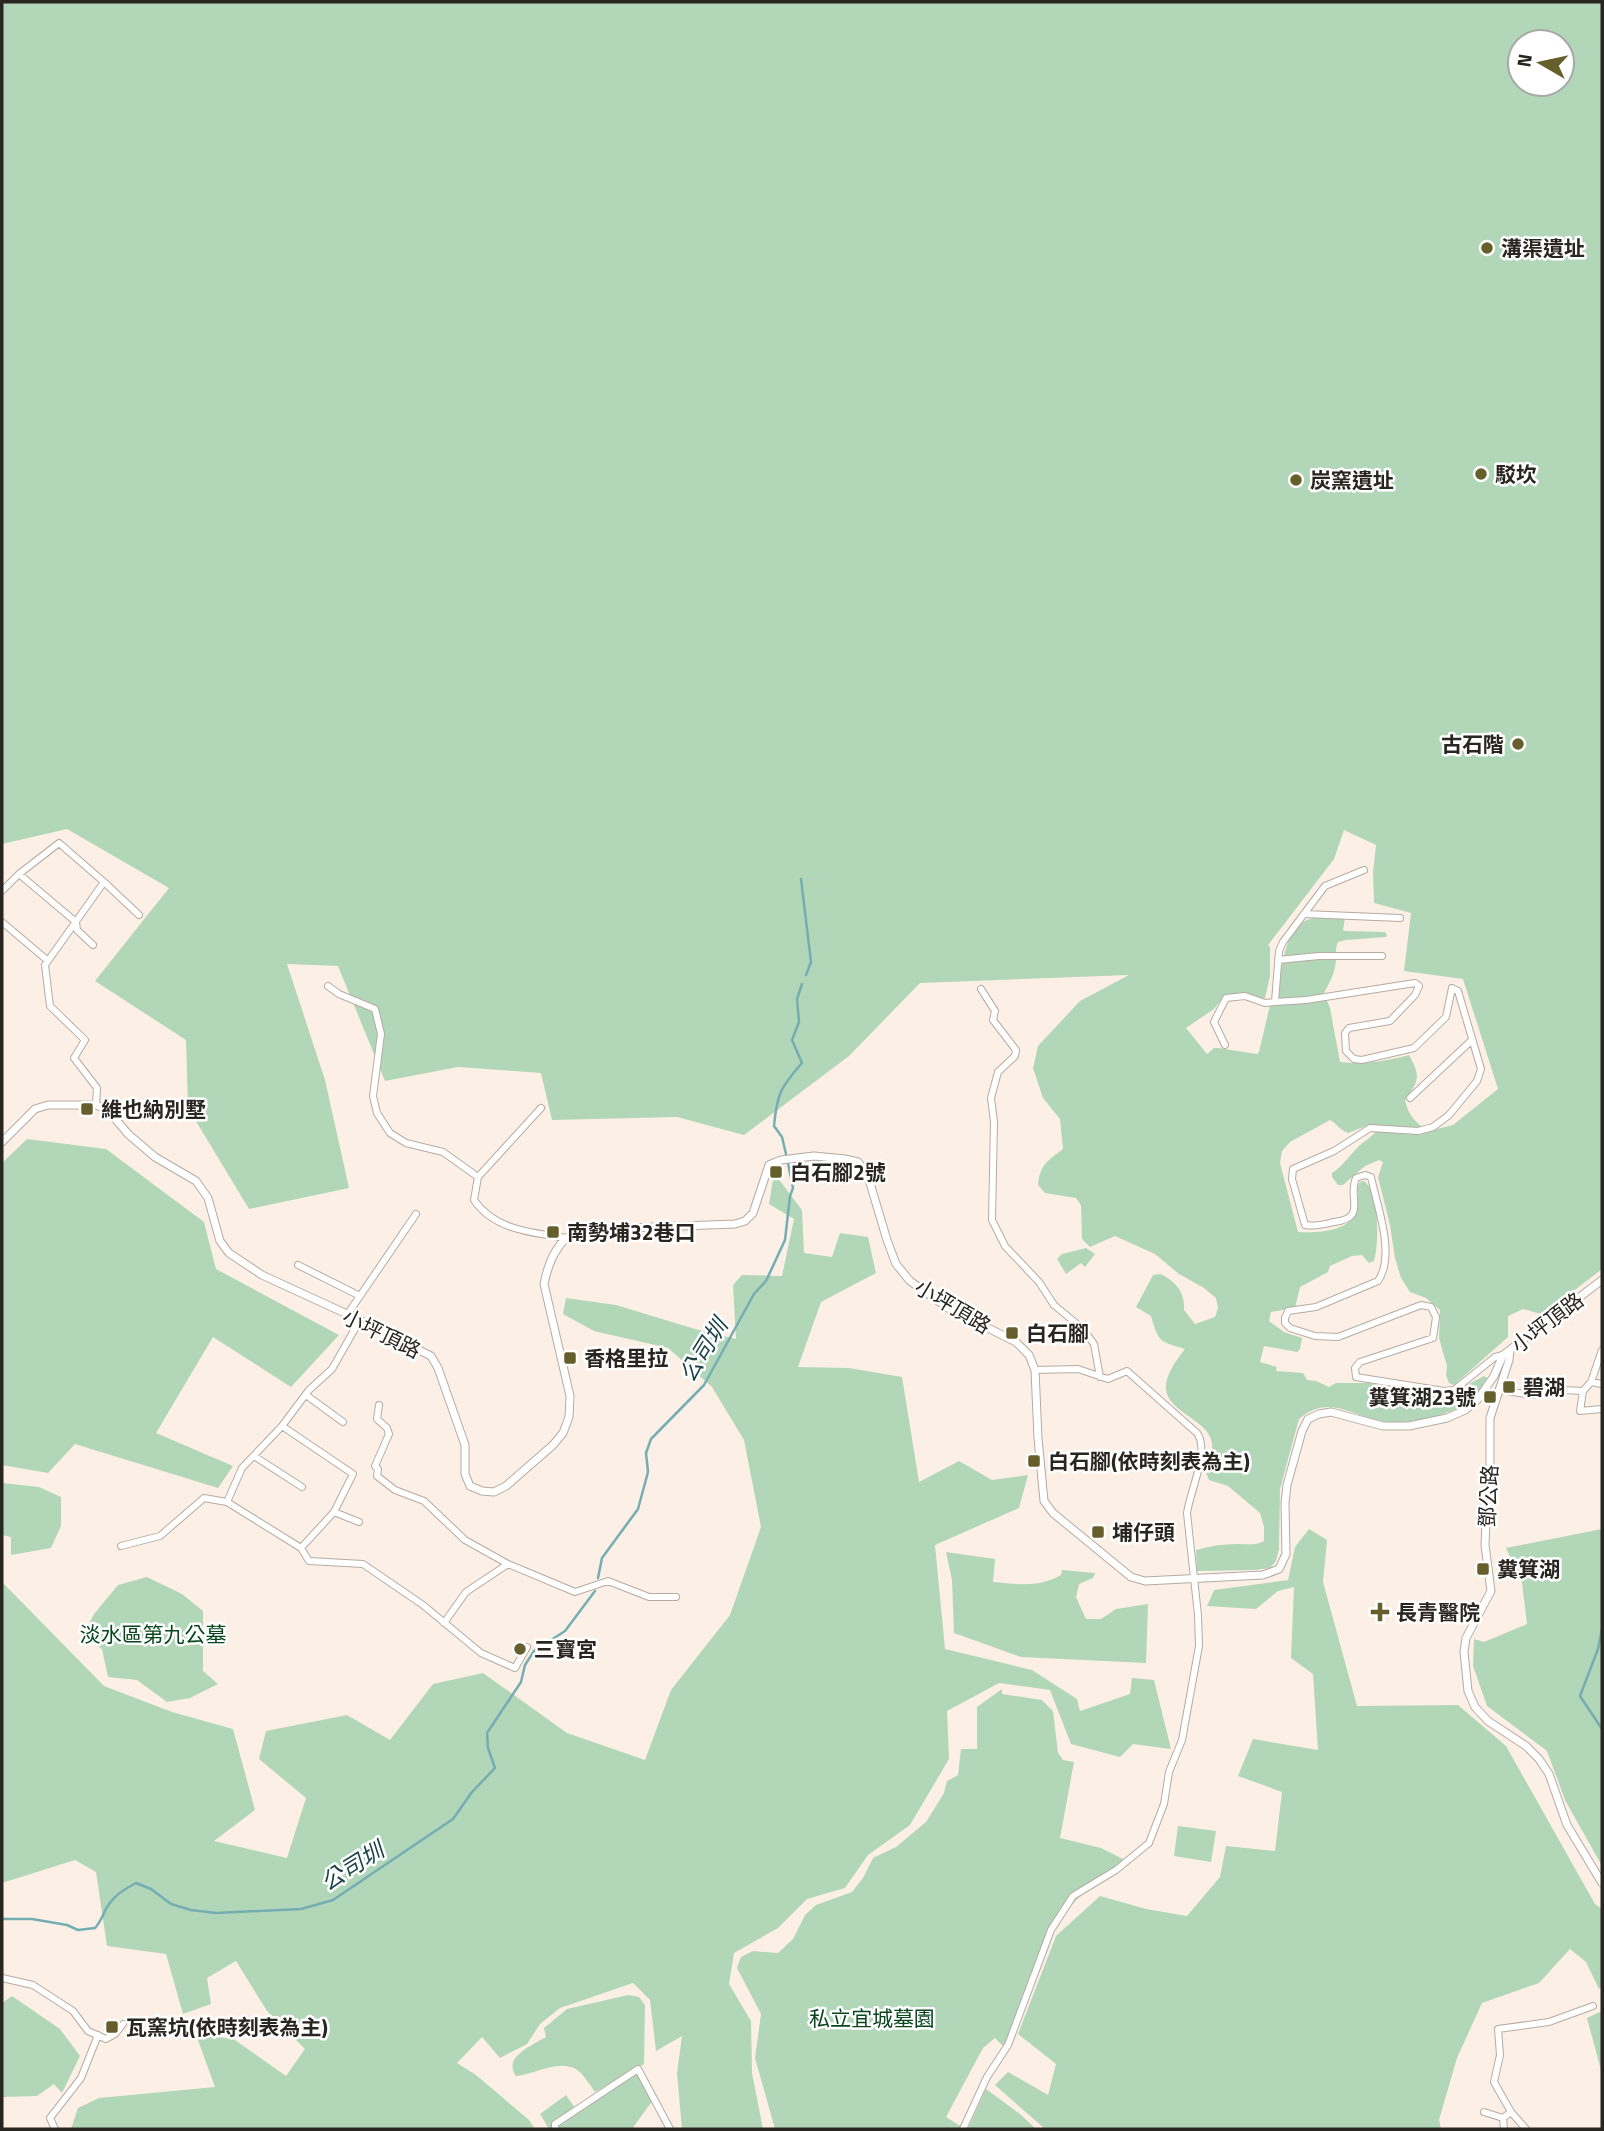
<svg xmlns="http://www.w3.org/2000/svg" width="1604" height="2131" font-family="'Titillium Web','Noto Sans TC',sans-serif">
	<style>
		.green { fill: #b2d6b8; fill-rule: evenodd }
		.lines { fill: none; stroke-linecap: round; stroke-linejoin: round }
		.stream { stroke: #74aeb3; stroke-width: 2.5 }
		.minor-casing { stroke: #b6aba1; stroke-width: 8 }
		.tertiary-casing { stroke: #b6aba1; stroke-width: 9 }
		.minor { stroke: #fff; stroke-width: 6 }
		.tertiary { stroke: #fff; stroke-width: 7 }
		.poi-dot { fill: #655f2c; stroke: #fff; stroke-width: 2.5 }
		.labels { text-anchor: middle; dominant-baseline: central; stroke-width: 5; stroke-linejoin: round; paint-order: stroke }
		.poi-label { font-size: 21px; font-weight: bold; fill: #292521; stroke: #fff; text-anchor: start }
		.street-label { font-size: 21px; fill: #292521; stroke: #fff }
		.park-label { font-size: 21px; fill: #08461e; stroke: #fff }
		.water-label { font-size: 23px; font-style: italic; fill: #1d4449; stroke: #fff }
	</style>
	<rect width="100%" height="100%" fill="#fcf0e6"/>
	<path class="green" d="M 2,2 L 1602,2 L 1602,1269 L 1549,1310 L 1541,1314 L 1523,1309 L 1508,1316 L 1508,1337 L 1454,1385 L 1449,1383 L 1446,1375 L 1447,1366 L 1439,1338 L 1440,1310 L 1426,1298 L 1410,1292 L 1401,1278 L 1395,1258 L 1390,1225 L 1378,1177 L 1383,1162 L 1379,1160 L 1365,1166 L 1343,1185 L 1338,1185 L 1332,1177 L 1332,1173 C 1343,1166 1349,1156 1358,1147 C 1364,1141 1371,1138 1376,1131 L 1371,1124 L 1348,1133 C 1340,1130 1337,1124 1330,1120 L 1290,1142 L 1282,1151 L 1280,1163 L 1298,1232 C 1317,1233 1352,1232 1357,1209 C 1360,1200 1355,1189 1360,1182 L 1364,1181 C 1380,1193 1379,1243 1374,1261 L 1369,1263 L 1362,1255 L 1352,1256 L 1330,1266 L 1328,1272 L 1300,1287 L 1295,1308 L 1271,1312 L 1269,1321 L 1284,1332 L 1302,1338 L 1300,1349 L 1297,1352 L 1264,1346 L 1260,1362 L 1277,1367 L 1276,1371 L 1303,1373 L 1307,1380 L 1316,1381 L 1329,1387 L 1336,1383 L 1369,1383 L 1421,1395 L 1442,1397 L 1456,1394 L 1467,1385 L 1484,1376 L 1487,1378 C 1482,1386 1478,1394 1471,1400 C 1453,1415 1405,1426 1381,1421 C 1349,1415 1329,1394 1299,1419 L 1280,1489 L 1279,1549 L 1276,1561 L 1270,1568 L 1255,1570 L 1197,1571 L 1196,1550 C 1209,1546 1223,1544 1236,1544 C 1248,1544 1254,1546 1264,1541 L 1264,1527 L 1260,1513 L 1228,1486 L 1209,1480 L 1204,1468 C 1235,1422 1168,1419 1166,1389 C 1165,1375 1177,1359 1185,1349 C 1159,1341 1159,1343 1151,1316 L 1136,1307 L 1153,1275 L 1161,1274 C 1176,1282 1185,1292 1184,1310 L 1195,1324 L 1215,1317 L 1218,1308 L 1216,1298 L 1204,1288 L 1179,1274 L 1155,1254 L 1115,1236 L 1090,1247 L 1082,1239 L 1081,1205 L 1076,1198 L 1045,1193 L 1038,1185 C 1040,1165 1047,1161 1063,1149 L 1060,1119 L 1043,1098 L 1033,1068 L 1038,1046 L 1080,1001 L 1129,975 L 920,983 L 849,1056 L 744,1135 L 677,1117 L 552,1120 L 541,1073 L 458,1067 L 385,1081 L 338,966 L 287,964 L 325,1080 L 349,1188 L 249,1209 L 188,1108 L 186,1040 L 95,981 L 169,888 L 67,829 L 2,844 ZM 1520,42 L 1562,42 L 1562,84 L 1520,84 ZM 1344,830 L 1376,845 L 1373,872 L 1374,903 L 1411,913 L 1404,971 L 1463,979 L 1498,1089 L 1453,1125 L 1429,1131 C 1416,1124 1408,1115 1405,1100 C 1419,1081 1421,1076 1409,1055 C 1386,1061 1363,1065 1340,1062 L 1330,1008 L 1324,993 C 1330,982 1335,973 1336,960 C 1336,953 1335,949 1338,942 L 1346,940 L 1386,937 L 1387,935 L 1385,932 L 1345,931 L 1343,930 L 1345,918 C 1333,918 1315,915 1305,921 C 1281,935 1280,980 1278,1004 L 1270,1005 L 1259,1052 L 1257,1054 L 1218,1048 L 1214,1048 L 1207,1054 L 1186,1028 L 1214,1009 L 1225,995 L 1262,999 L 1265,998 L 1270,976 L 1270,947 L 1268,945 L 1334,859 Z
		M 27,1139 L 106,1149 L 204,1222 L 216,1269 L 339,1335 L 291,1387 L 213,1337 L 156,1433 L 233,1466 L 218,1488 L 75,1444 L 48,1473 L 2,1465 L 2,1163 Z
		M 774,1173 L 802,1210 L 804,1253 L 832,1257 L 840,1233 L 868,1237 L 876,1273 L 821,1302 L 798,1367 L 849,1368 L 902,1377 L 919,1482 L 959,1461 L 992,1480 L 1028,1475 L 1019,1508 L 935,1545 L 945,1649 L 1032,1670 L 1077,1699 L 1080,1711 L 1130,1694 L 1132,1678 L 1154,1680 L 1171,1749 L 1133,1744 L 1120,1757 L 1071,1744 L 1050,1690 L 999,1683 L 947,1711 L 949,1759 L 910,1825 L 868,1855 L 845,1888 L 807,1899 L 778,1928 L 734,1953 L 729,1984 L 751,2021 L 752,2073 L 763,2129 L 682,2129 L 677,2073 L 682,2036 L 656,2051 L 650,2000 L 633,1983 L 560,2008 L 540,2024 L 527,2044 L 500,2058 L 482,2037 L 457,2063 L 476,2075 L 529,2120 L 535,2129 L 71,2129 L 78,2108 L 99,2098 L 215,2087 L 195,2032 L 235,2040 L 286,2076 L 305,2049 L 267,2011 L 236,1961 L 207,1978 L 211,2004 L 183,2014 L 166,1954 L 107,1946 L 96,1872 L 75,1860 L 2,1883 L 2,1582 L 104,1686 L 172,1712 L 233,1729 L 255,1810 L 214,1841 L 287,1858 L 306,1798 L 259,1759 L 266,1731 L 347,1715 L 390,1740 L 433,1684 L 483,1673 L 567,1733 L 645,1760 L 671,1690 L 730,1615 L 761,1527 L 744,1440 L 712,1387 L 668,1348 L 594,1331 L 563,1314 L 566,1298 L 616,1305 L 695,1329 L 736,1339 L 733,1285 L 742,1275 L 782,1276 L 794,1219 L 769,1204 Z
		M 1086,1248 L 1095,1254 L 1085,1267 L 1081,1263 L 1066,1274 L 1057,1259 L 1062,1254 Z
		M 2,1483 L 39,1487 L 61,1497 L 61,1526 L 51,1548 L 11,1555 L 11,1537 L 2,1535 Z
		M 1309,1529 L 1327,1540 L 1323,1582 L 1357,1706 L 1458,1705 L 1506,1746 L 1595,1904 L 1602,1909 L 1602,1986 L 1599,1989 L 1586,1962 L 1570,1949 L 1539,1983 L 1482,2003 L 1457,2058 L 1439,2120 L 1441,2129 L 1045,2129 L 995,2085 L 1008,2072 L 1048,2095 L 1056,2064 L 1018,2034 L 1056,1936 L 1100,1896 L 1146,1909 L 1187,1916 L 1220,1877 L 1226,1846 L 1275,1851 L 1282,1792 L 1238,1776 L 1253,1739 L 1318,1750 L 1313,1674 L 1291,1658 L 1294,1587 L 1278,1591 L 1256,1609 L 1207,1606 L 1214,1590 L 1288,1580 L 1295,1547 Z
		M 1602,1529 L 1602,1866 L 1565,1800 L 1547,1751 L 1487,1706 L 1473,1666 L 1474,1639 L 1484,1642 L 1527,1624 L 1522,1583 L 1506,1548 Z
		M 946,1552 L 995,1559 L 993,1582 C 1019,1584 1037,1588 1061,1575 L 1062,1570 L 1095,1573 L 1093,1578 L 1079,1584 L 1076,1597 L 1086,1619 L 1101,1619 L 1116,1609 L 1148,1604 L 1146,1663 L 1021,1657 L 954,1633 L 952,1580 Z
		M 147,1577 L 182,1594 L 203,1611 L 203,1671 L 218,1684 L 190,1698 L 167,1702 L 137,1680 L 108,1677 L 102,1649 L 83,1635 L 94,1614 L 118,1585 Z
		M 1002,1689 L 1002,1694 L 1042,1700 L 1053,1711 L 1058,1753 L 1063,1760 L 1074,1762 L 1060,1838 L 1101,1848 L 1125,1860 L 1078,1898 L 1051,1929 L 1004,2047 L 995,2038 L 983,2048 L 946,2117 L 965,2129 L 775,2129 L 755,2058 L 761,2014 L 737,1968 L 741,1957 L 753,1951 L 778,1953 L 793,1939 L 805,1915 L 816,1905 L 852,1892 L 863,1878 L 873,1858 L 896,1847 L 926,1822 L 944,1793 L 947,1781 L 958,1775 L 961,1749 L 977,1749 L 977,1707 Z
		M 1178,1826 L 1216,1831 L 1211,1862 L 1174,1856 Z
		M 628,1995 L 639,1997 L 645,2005 L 644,2064 L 595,2092 C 591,2086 586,2079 581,2073 C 563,2056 537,2074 516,2076 C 502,2057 533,2045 546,2037 L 544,2028 L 567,2009 Z
		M 12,1996 L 60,2029 L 80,2056 L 62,2093 L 54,2084 L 37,2096 L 2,2097 L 2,2003 Z
		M 1602,2011 L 1602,2074 L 1587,2018 Z
		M 638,2072 L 653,2100 L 632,2129 L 557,2129 L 556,2126 Z
		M 986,2089 L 1020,2114 L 1036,2129 L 968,2129 Z
		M 566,2095 L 575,2108 L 553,2122 L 551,2129 L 549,2129 L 540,2114 Z"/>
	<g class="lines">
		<path class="stream" d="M 801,879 L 811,962 L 806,975
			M 786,1154 L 782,1137 L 774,1126 C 777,1093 781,1087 802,1063 L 792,1040 L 799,1022 L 797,999 L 802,984
			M 598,1578 L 602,1558 L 638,1509 L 648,1472 L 646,1453 L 651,1439 L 704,1385 L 754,1294 L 766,1281 L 785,1240 L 790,1196 L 793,1188 L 788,1163
			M 1602,1629 L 1598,1649 L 1580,1696 L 1602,1729
			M 2,1919 L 32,1919 L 67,1925 L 78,1930 L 95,1928 C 103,1919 103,1912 109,1904 C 116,1894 126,1888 136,1883 L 151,1889 L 171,1904 L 191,1910 L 216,1913 L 301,1909 L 333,1900 L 453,1819 L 472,1792 L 495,1768 L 488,1748 L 487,1733 L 521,1682 L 525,1665 L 534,1651 L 565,1631 L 595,1591"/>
		<defs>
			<path id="minor" d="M 1364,870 L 1325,886 L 1283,942 L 1279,951 L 1275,1002 L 1306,1000 L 1415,983 L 1419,986 L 1415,995 L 1390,1021 L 1349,1028 L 1345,1033 L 1346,1051 L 1354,1059 L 1362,1060 L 1414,1048 L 1446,1017 L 1452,988 L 1458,991 L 1481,1069 L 1477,1081 L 1449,1115 L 1433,1127 L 1418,1131 L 1370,1128 L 1334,1151 L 1293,1169 L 1292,1179 L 1305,1225 C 1315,1227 1325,1224 1334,1222 C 1368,1218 1347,1198 1356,1178 L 1365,1175 L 1371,1177 C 1377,1206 1396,1255 1378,1281 L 1316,1307 L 1288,1311 L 1285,1318 L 1285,1323 L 1290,1328 L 1315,1336 L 1338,1337 L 1421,1305 L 1431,1307 L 1436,1317 L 1433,1338 L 1360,1362 L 1355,1368 L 1356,1377 L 1444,1391 L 1454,1390 L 1495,1357 L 1503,1355
				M 19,874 L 76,922 L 77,930 L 93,945
				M 104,882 L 139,915
				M 2,891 L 19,874 L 59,843 L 104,882 L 45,965 L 50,1006 L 85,1040 L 74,1058 L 97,1088 L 96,1105
				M 1304,914 L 1400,918
				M 2,922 L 47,960
				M 1278,960 L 1319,956 L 1382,956
				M 328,986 L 339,994 L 375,1009 L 381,1034 L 373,1096 L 377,1113 L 390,1133 L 406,1143 L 443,1152 L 478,1177 L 474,1200 C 494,1230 533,1233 567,1238
				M 981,989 L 995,1011 L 993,1020 L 1016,1050 L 1015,1056 L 998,1072 L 991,1098 L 994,1122 L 992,1220 L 1005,1246 L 1039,1282 L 1054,1305 L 1082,1328 L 1094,1344 L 1100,1377
				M 1225,1045 L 1214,1022 L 1226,998 L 1245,996 L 1265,1003 L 1275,1002
				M 1410,1098 L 1472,1040
				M 478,1177 L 541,1108
				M 298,1265 L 360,1296
				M 347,1315 L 416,1214
				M 1602,1350 L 1591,1382 L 1583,1391 L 1580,1411 L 1602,1409
				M 1591,1382 L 1602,1384
				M 1499,1390 L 1533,1395 L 1564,1390 L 1583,1391
				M 306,1395 L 343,1422
				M 379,1405 L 377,1419 L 387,1428 L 389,1434 L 375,1466 L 378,1469 L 377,1476 L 395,1490 L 424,1501 L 465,1540 L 508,1564 L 466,1592 L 444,1623
				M 282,1426 L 353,1474 L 334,1512 L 301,1548
				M 254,1456 L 302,1487
				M 227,1502 L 301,1548 L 309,1561 L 363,1564 L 423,1605 L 481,1653 L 515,1668 L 527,1647
				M 334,1512 L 359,1522
				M 121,1546 L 160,1536 L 204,1498 L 227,1502 L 242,1468 L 282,1426 L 309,1390 L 332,1369 L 360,1320
				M 508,1564 L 575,1592 L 608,1581 L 649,1597 L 676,1597
				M 2,1978 L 33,1985 L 73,2011 L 88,2031 L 106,2039 L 115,2034 L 123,2024
				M 1484,2112 L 1503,2118
				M 55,2129 L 50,2118 L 81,2078 L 98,2035
				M 555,2129 L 555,2124 L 638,2069 L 670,2129
				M 963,2129 L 987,2077 L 1008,2045 L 1051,1930 L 1073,1896 L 1116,1870 L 1149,1843 L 1164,1804 L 1169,1772 L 1182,1740 L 1199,1646 L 1198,1615 L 1187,1513 C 1190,1491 1210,1450 1197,1433 L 1127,1371 L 1108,1379 L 1078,1369 L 1035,1370
				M 1504,2129 L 1503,2118 L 1511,2112
				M 1526,2129 L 1511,2112 L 1494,2082 L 1500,2055 L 1498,2029 L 1549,2022 L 1593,2006"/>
			<path id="tertiary" d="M 2,1142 L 35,1109 L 48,1105 L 96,1105 L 108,1110 L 128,1134 L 155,1157 L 196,1181 L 208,1198 L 220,1241 L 229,1253 L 262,1275 L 360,1320 L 431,1356 L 438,1368 L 465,1445 L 465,1474 L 470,1486 L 482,1491 L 494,1492 L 506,1486 L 553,1445 L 563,1433 L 569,1417 L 570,1396 L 544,1284 C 547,1269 554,1248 567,1238 C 576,1232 590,1231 601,1229 L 735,1224 L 745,1221 L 753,1213 L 769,1165 L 781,1160 L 814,1156 L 845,1159 L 858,1162 L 867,1173 L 887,1240 L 896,1264 L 910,1281 L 948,1308 L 1016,1342 L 1029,1355 L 1035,1370 L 1038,1438 L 1044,1501 L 1053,1513 L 1131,1577 L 1145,1581 L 1263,1575 L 1279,1569 L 1286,1554 L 1285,1503 L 1287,1485 L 1302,1431 L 1308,1419 L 1319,1414 L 1331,1412 L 1383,1426 L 1409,1426 L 1447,1418 L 1465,1410 L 1478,1399 L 1494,1376 L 1503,1355 L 1602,1280
				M 1510,1350 L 1509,1360 L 1490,1418 L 1490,1493 L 1486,1522 L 1485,1545 L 1491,1591 L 1466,1638 L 1464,1652 L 1468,1691 L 1475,1707 L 1488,1721 L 1526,1746 L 1539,1759 L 1549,1774 L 1567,1825 L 1602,1883"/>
		</defs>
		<use href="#minor" class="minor-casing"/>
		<use href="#tertiary" class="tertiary-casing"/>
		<use href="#minor" class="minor"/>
		<use href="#tertiary" class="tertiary"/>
	</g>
	<g class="poi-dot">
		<circle cx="1487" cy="248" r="7"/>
		<circle cx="1481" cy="474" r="7"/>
		<circle cx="1296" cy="480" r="7"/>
		<circle cx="1518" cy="744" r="7"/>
		<rect x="80" y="1102" width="14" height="14" rx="3.5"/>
		<rect x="769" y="1165" width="14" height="14" rx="3.5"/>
		<rect x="546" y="1225" width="14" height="14" rx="3.5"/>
		<rect x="1005" y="1326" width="14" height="14" rx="3.5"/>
		<rect x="563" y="1351" width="14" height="14" rx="3.5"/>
		<rect x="1502" y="1380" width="14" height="14" rx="3.5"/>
		<rect x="1483" y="1390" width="14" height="14" rx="3.5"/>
		<rect x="1027" y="1454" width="14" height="14" rx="3.5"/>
		<rect x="1091" y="1525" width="14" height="14" rx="3.5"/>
		<rect x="1476" y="1562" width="14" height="14" rx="3.5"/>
		<path d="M1376.5 1601.5h7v7h7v7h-7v7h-7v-7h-7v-7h7z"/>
		<circle cx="520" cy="1649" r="7"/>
		<rect x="105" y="2020" width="14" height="14" rx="3.5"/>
	</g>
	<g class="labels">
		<g class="poi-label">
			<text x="1501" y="248">溝渠遺址</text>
			<text x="1495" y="474">駁坎</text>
			<text x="1310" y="480">炭窯遺址</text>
			<text x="1504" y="744" text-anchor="end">古石階</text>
			<text x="101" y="1109">維也納別墅</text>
			<text x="790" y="1172">白石腳2號</text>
			<text x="567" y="1232">南勢埔32巷口</text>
			<text x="1026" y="1333">白石腳</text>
			<text x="584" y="1358">香格里拉</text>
			<text x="1523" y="1387">碧湖</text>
			<text x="1476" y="1397" text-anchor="end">糞箕湖23號</text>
			<text x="1048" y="1461">白石腳(依時刻表為主)</text>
			<text x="1112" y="1532">埔仔頭</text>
			<text x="1497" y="1569">糞箕湖</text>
			<text x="1396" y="1612">長青醫院</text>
			<text x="534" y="1649">三寶宮</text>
			<text x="126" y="2027">瓦窯坑(依時刻表為主)</text>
		</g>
		<g class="street-label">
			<text transform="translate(953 1306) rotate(31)">小坪頂路</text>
			<text transform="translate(1547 1322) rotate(-37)">小坪頂路</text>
			<text transform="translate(382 1333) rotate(26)">小坪頂路</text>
			<text transform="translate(1488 1496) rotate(-87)">鄧公路</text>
		</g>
		<g class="park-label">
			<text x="153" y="1634">淡水區第九公墓</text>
			<text x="872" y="2018">私立宜城墓園</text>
		</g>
		<g class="water-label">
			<text transform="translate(703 1350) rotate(-58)">公司圳</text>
			<text transform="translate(352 1866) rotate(-32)">公司圳</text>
		</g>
	</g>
	<rect width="1604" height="2131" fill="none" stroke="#292521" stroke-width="7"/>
	<g transform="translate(1541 63) rotate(279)"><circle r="33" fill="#ffffff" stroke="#a9a8a6" stroke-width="2"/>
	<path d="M0-5L12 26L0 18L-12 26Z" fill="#655f2c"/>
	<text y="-10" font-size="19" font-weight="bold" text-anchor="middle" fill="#292521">N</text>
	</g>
</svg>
